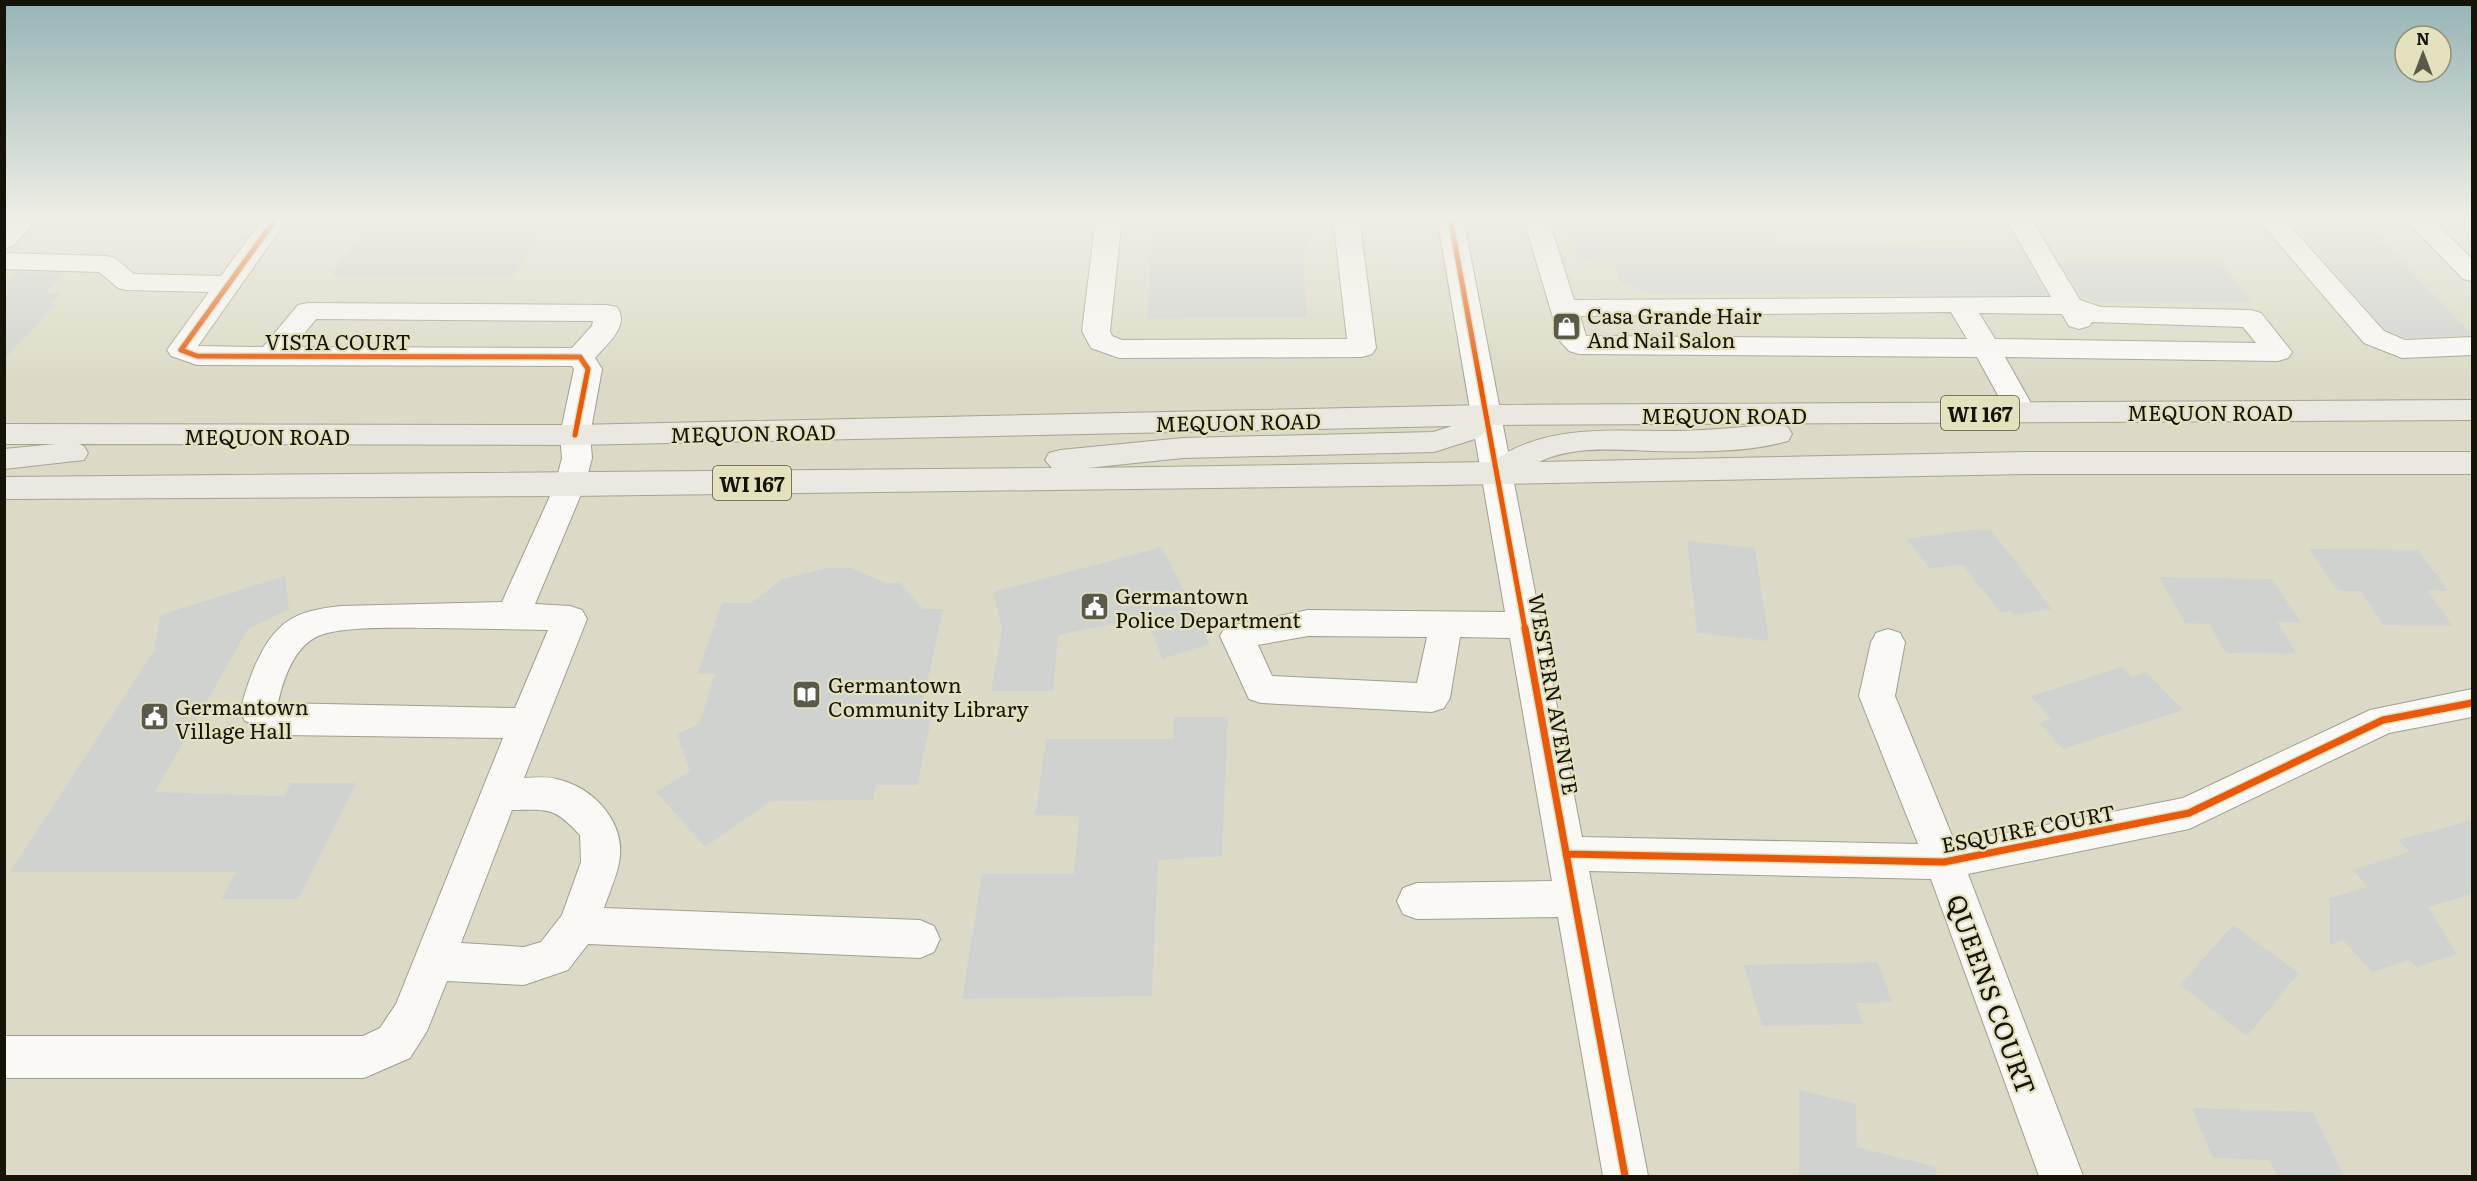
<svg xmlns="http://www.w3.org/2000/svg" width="2477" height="1181" font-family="Literata,serif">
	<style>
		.building { fill: #d0d2cf }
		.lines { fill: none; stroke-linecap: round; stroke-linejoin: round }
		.minor-casing { stroke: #a09f90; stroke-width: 2 }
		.major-casing { stroke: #a6a48f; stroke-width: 2 }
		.minor { fill: #faf9f6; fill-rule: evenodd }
		.major { fill: #eae8e0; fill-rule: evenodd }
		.cycleway-far1-casing { stroke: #e4e1be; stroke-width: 8 }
		.cycleway-casing { stroke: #e4e1be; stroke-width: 10 }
		.cycleway-far1 { stroke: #e8590c; stroke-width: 5 }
		.cycleway { stroke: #e8590c; stroke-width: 7 }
		.labels { text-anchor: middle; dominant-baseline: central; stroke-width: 4.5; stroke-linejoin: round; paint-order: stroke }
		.shield { fill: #e4e1be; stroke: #53513e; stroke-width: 1.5 }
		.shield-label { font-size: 20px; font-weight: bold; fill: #151307 }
		.poi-label { font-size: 21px; fill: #151307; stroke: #e4e1be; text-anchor: start }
		.street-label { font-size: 21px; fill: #151307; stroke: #e4e1be }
		.near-street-label { font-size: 26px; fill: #151307; stroke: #e4e1be }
	</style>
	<rect width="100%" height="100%" fill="#dcdac6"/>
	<path class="building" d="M 1153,217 L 1299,217 L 1299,223 L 1305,223 L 1307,250 L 1302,250 L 1307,318 L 1147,319 Z
		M 1567,217 L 1764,217 L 1778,245 L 2021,249 L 2047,295 L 1651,294 L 1621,282 L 1612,261 L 1579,260 Z
		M 2285,217 L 2359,217 L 2472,335 L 2405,338 L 2385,329 Z
		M 432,220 L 545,224 L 515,275 L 455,275 L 453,278 L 330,276 L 368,224 L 430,224 Z
		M 2219,261 L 2252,301 L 2091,301 L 2086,297 L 2081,297 L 2060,262 Z
		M 17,272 L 64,273 L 45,293 L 61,293 L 51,304 L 56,304 L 4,359 L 4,284 Z
		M 1977,529 L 1979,531 L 1991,530 L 2052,609 L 2013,615 L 2011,611 L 2001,613 L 1963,565 L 1929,568 L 1906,539 Z
		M 1687,541 L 1755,548 L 1769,641 L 1697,633 Z
		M 1162,547 L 1210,644 L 1162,659 L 1148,621 L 1133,624 L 1131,620 L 1058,635 L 1053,691 L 991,691 L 1002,629 L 993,592 Z
		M 2309,549 L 2418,550 L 2449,591 L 2427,590 L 2453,626 L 2384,625 L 2360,591 L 2338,591 Z
		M 827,568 L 851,568 L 886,583 L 900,583 L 923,609 L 943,609 L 921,711 L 933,711 L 917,785 L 876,785 L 873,800 L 771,801 L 705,847 L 656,792 L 690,771 L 677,734 L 699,724 L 715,674 L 697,674 L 722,603 L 751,603 L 782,579 Z
		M 285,576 L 289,609 L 248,629 L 155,792 L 284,796 L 291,783 L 356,783 L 298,899 L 221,899 L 236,872 L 10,872 L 154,651 L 160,615 Z
		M 2159,577 L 2272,579 L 2301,623 L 2277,622 L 2297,654 L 2226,653 L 2209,624 L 2185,623 Z
		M 2122,667 L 2132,677 L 2146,672 L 2183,710 L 2063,749 L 2039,723 L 2051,719 L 2031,696 Z
		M 1174,717 L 1228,717 L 1222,856 L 1158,860 L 1152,996 L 962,999 L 982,874 L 1074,874 L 1079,816 L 1035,815 L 1046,739 L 1173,739 Z
		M 2472,820 L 2472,894 L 2428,907 L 2457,954 L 2416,967 L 2410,960 L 2372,972 L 2343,940 L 2330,945 L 2329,898 L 2368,887 L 2353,870 L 2409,852 L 2398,840 Z
		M 2233,925 L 2299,973 L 2247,1036 L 2180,985 Z
		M 1878,962 L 1892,1002 L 1856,1003 L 1863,1024 L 1762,1026 L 1744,965 Z
		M 1799,1090 L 1856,1104 L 1857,1147 L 1937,1167 L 1935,1176 L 1799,1176 Z
		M 2192,1108 L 2313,1112 L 2344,1176 L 2277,1176 L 2270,1160 L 2213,1158 Z"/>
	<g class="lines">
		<defs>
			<path id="minor" d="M 13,217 L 39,217 L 13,246 L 4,249 L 4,226 Z
				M 264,217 L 289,217 L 198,346 L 263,347 L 298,305 L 308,303 L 607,305 L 617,307 C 630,326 607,344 595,358 L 602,369 L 590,435 L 592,458 L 585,485 L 535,604 L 570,606 L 582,610 L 587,619 L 524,778 C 534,778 546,776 556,779 C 594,787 627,823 619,863 C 616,878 609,893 604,908 L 920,920 L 934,926 L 940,939 L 934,952 L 920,958 L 588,944 L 568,970 L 524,985 L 447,981 L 427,1031 L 410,1058 L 364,1078 L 4,1078 L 4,1036 L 363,1036 L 380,1028 L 396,1004 L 503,738 L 282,735 L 245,721 L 240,711 C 248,681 262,636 291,619 C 306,610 325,608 341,606 L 502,602 L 555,485 L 562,458 L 560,435 L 574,369 L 572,366 L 197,365 L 171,356 L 167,350 L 209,292 L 127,290 L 118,288 L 99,272 L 4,269 L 4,253 L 106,256 L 115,258 L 134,274 L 221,276 ZM 316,319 L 593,321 L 592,326 L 572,348 L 293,347 ZM 436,628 L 548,630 L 515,708 L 278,703 C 283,680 293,649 316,637 C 338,625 409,628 436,628 ZM 512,810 C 549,810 553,806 580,835 L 581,862 L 562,915 L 541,942 L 524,947 L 461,943 Z
				M 1096,217 L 1122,217 L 1110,331 L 1112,336 L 1122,340 L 1347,339 L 1333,217 L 1359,217 L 1376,348 L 1372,354 L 1362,357 L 1119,358 L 1091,348 L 1082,331 Z
				M 1437,217 L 1463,217 L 1582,837 L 1918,844 L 1859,696 L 1871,642 L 1876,633 L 1888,629 L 1900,633 L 1905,642 L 1895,696 L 1955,843 L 2183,798 L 2370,710 L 2472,689 L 2472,717 L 2389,733 L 2189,829 L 1968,874 L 2083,1176 L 2039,1176 L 1931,879 L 1589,871 L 1648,1176 L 1603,1176 L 1558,917 L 1417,919 L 1403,914 L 1397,901 L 1403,888 L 1417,883 L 1552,881 L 1510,638 L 1460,637 L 1450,698 L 1444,708 L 1432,712 L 1261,703 L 1249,699 L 1220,636 L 1225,627 L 1308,610 L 1505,612 ZM 1308,636 L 1427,637 L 1417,683 L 1272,676 L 1258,645 Z
				M 1523,217 L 1548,217 L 1574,300 L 2051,297 L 2005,217 L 2030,217 L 2080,300 L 2101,307 L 2251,310 L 2261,313 L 2292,352 L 2288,358 L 2278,361 L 2005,357 L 2036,412 L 2031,419 L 2021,422 L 2011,419 L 1977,357 L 1579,354 L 1569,351 L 1560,341 ZM 1951,312 L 1967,339 L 1586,336 L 1580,316 ZM 1979,313 L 2062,314 L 2069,326 L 2079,329 L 2089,326 L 2092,322 L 2243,327 L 2256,343 L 1995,339 Z
				M 2256,217 L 2282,217 L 2384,331 L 2405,340 L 2472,337 L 2472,355 L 2402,358 L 2364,343 Z
				M 2403,217 L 2430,217 L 2472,259 L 2472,281 L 2463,279 Z"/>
			<path id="major" d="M 2472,400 L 2472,420 L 1493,425 L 1478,438 L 1434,452 L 1183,458 L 1087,468 L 1492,462 C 1548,422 1615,432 1680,431 C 1712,430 1745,427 1777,424 L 1788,427 L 1792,434 L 1788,441 C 1746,453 1696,452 1653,451 C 1616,450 1574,445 1539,462 L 2027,452 L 2472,452 L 2472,474 L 2027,474 L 1445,485 L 570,496 L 4,499 L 4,477 L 1052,468 L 1045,460 L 1049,453 L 1060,450 L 1183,438 L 1433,432 L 1452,426 L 575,445 L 79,444 L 84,446 L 88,453 L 84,460 L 4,469 L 4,449 L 55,444 L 4,444 L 4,424 L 575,425 L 1487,405 Z"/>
		</defs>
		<use href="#minor" class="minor-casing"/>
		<use href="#major" class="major-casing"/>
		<use href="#minor" class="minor"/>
		<use href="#major" class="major"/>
		<defs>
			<path id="cycleway-far1" d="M 277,217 L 181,350 L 197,356 L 580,357 L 588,369 L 575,435
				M 1450,217 L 1525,629"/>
			<path id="cycleway" d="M 1525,628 L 1625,1176
				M 1566,854 L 1944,862 L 2189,813 L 2383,720 L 2472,703"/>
		</defs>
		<use href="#cycleway-far1" class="cycleway-far1-casing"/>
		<use href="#cycleway" class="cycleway-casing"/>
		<use href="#cycleway-far1" class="cycleway-far1"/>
		<use href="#cycleway" class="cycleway"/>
	</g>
	<linearGradient id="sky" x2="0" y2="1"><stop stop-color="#96b4b5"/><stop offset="0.57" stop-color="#efeee5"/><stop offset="1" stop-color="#efeee5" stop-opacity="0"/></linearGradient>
	<rect width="2477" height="383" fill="url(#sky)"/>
	<defs>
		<symbol id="shop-square" viewBox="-11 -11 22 22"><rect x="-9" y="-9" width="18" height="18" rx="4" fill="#5b594a" stroke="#e4e1be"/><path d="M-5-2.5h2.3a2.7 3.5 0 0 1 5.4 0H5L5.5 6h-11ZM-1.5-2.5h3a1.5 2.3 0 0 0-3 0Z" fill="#fff"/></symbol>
		<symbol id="civic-square" viewBox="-11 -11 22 22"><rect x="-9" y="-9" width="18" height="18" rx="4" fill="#5b594a" stroke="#e4e1be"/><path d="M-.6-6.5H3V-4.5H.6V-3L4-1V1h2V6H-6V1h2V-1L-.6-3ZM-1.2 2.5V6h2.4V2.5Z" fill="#fff"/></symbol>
		<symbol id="library-square" viewBox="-11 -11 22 22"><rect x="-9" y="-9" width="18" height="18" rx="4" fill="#5b594a" stroke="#e4e1be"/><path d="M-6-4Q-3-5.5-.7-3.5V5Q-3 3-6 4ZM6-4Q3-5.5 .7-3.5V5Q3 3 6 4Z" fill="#fff"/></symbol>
	</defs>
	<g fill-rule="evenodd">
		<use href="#shop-square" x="1550" y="310" width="33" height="33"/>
		<use href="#civic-square" x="1078" y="590" width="33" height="33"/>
		<use href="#library-square" x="790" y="678" width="33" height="33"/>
		<use href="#civic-square" x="138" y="700" width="33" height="33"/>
	</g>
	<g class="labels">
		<g class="shield">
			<rect x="1941" y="396" width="78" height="34" rx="4.5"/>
			<rect x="713" y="466" width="78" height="34" rx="4.5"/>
		</g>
		<g class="shield-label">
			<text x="1980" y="413">WI 167</text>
			<text x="752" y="483">WI 167</text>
		</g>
		<g class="poi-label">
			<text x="1587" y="314">Casa Grande Hair<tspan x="1587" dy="24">And Nail Salon</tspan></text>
			<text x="1115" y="594">Germantown<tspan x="1115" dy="24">Police Department</tspan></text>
			<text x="828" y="683">Germantown<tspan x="828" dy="24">Community Library</tspan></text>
			<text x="175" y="705">Germantown<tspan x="175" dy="24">Village Hall</tspan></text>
		</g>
		<g class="street-label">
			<text x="338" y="340">VISTA COURT</text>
			<text x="2210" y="411">MEQUON ROAD</text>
			<text x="1724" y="414">MEQUON ROAD</text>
			<text transform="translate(1238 421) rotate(-1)">MEQUON ROAD</text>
			<text transform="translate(753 432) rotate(-1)">MEQUON ROAD</text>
			<text x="267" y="435">MEQUON ROAD</text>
			<text transform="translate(1555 694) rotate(80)">WESTERN AVENUE</text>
			<text transform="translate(2028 827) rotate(-11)">ESQUIRE COURT</text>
		</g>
		<g class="near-street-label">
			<text transform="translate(1993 994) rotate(70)">QUEENS COURT</text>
		</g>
	</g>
	<rect width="2477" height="1181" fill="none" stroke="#151307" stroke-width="12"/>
	<g transform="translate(2423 54)"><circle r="28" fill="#e4e1be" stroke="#918f75" stroke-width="1.5"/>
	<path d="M0-4.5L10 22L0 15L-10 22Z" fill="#5b594a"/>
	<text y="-9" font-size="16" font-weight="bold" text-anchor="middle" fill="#151307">N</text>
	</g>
</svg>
